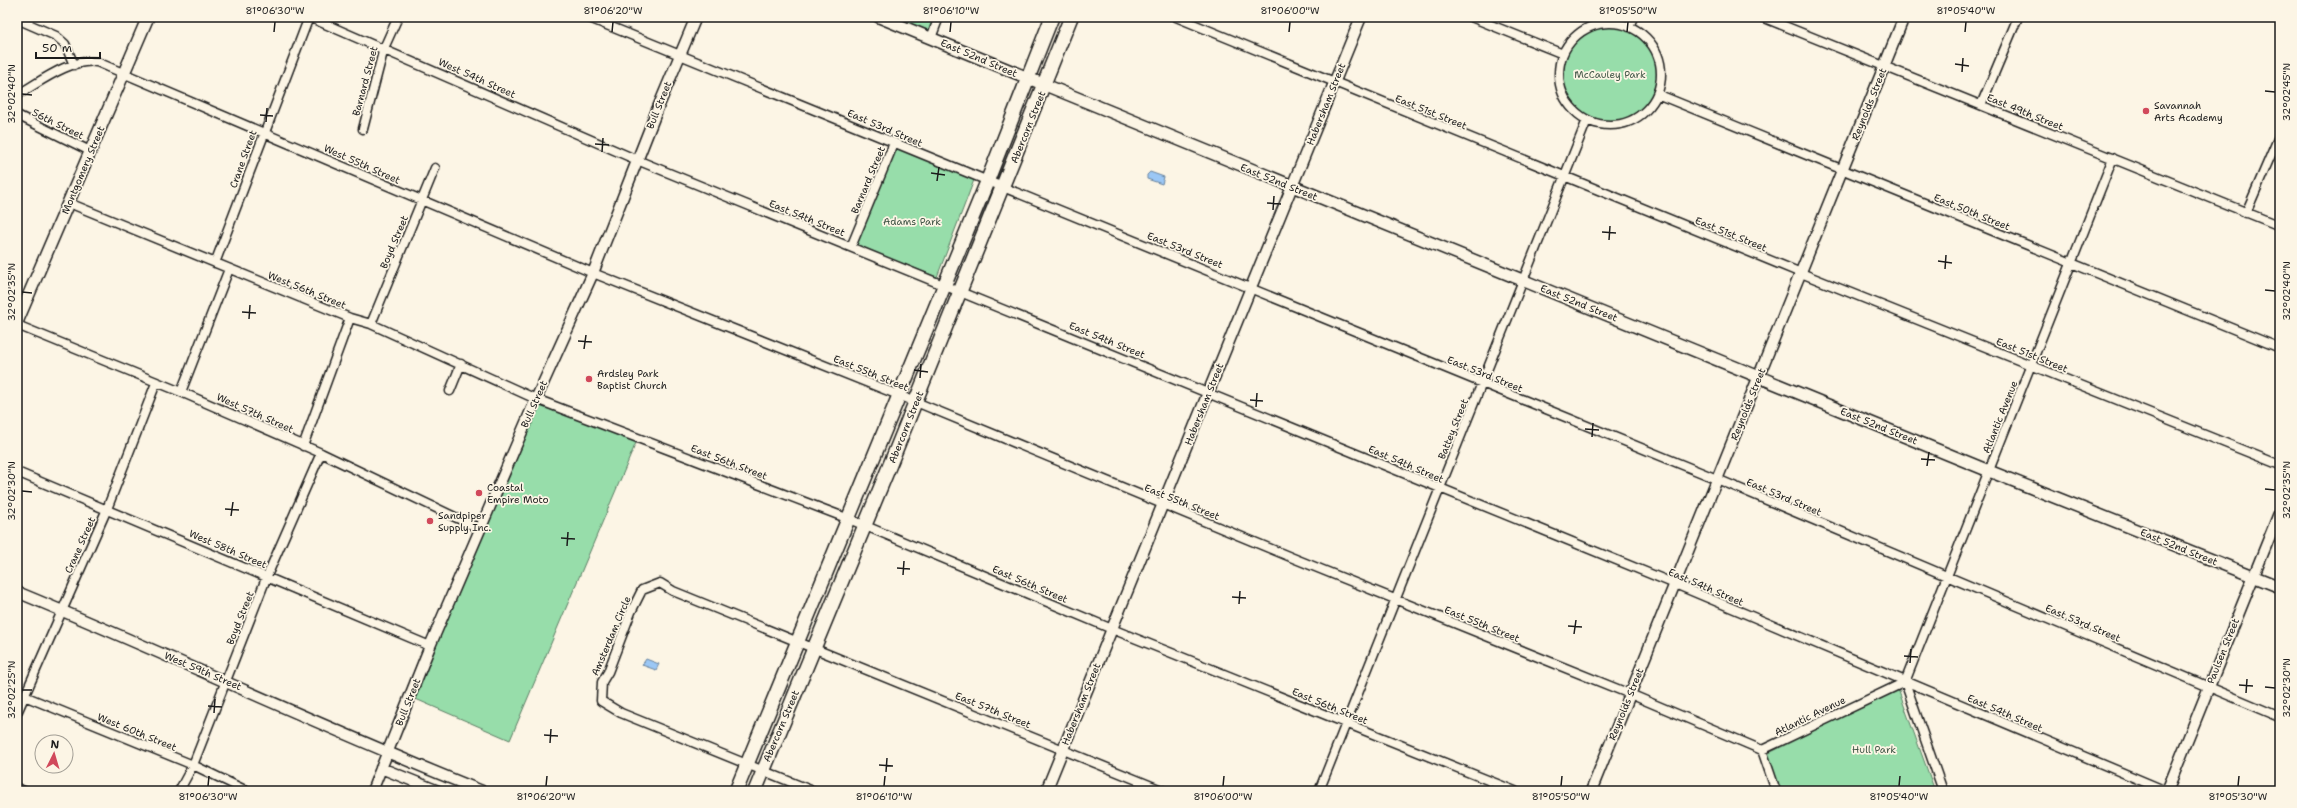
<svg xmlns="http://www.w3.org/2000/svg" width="2297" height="808" font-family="'Shantell Sans',sans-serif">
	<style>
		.green { fill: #97ddaa; stroke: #5a7c63 }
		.water { fill: #9bc7f5; stroke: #68839e }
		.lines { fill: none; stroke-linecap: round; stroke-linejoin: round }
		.minor-casing { stroke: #1c1c1c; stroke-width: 11 }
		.tertiary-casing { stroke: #1c1c1c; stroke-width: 13 }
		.secondary-casing { stroke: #1c1c1c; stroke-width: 14 }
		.primary-casing { stroke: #1c1c1c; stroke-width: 16 }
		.minor { stroke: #fcf5e5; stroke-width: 8 }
		.tertiary { stroke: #fcf5e5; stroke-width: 10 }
		.secondary { stroke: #fcf5e5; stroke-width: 11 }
		.primary { stroke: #fcf5e5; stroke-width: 13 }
		.ticks { fill: none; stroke: #1c1c1c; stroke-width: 1.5 }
		.poi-dot { fill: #d1495b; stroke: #fcf5e5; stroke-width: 1.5 }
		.labels { text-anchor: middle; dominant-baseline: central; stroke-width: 3.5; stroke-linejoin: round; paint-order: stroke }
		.street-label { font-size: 10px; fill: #1c1c1c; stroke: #fcf5e5 }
		.park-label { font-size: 10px; fill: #415647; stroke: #fcf5e5 }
		.poi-label { font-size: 10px; fill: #1c1c1c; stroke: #fcf5e5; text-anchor: start }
		.neatline { fill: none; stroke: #1c1c1c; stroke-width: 1.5 }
		.ticks-label { font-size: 10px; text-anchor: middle; fill: #1c1c1c }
	</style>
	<rect width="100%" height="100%" fill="#fcf5e5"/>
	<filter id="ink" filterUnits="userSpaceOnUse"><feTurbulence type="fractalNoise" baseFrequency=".025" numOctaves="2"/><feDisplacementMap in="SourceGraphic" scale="8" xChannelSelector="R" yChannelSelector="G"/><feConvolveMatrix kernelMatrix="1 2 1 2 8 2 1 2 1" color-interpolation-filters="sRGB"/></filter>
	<g filter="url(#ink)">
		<path class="green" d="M 879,17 L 939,17 L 931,38 Z
			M1559 74a51 51 0 1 1 102 0a51 51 0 1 1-102 0Z
			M 896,148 L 974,180 L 937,277 L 855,245 Z
			M 536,399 L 638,438 L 510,740 L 411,697 Z
			M 1898,689 L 1935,791 L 1781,791 L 1767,754 Z"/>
		<path class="water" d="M 1150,172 L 1164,177 L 1162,184 L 1147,179 L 1147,175 Z
			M 646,659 L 659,664 L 656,670 L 642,665 Z"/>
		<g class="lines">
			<defs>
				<path id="minor" d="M 309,17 L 637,160 L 1675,584 L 2166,791
					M 587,17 L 1717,479 L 2280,717
					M 1176,17 L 1801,273 L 2280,465
					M 1471,17 L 1563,54
					M 1762,17 L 2280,226
					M 17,19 L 56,36 L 65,44 L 74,65
					M1559 74a51 51 0 1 1 102 0a51 51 0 1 1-102 0Z
					M 1629,27 L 1633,17
					M 931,38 L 939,17
					M 1657,94 L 2280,348
					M 17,95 C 40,82 70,58 97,62 L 593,273 L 916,402 L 1293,558 L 1630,694 L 1762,750
					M 1981,105 L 2018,17
					M 17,115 L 90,151
					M 363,129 L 384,48 L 398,17
					M 69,203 L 350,318 L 371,324 L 536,399 L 849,519 L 1112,629 L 1515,791
					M 2246,213 L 2280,134
					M 851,247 L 894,143
					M 215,263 L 309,17
					M 371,324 L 435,168
					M 17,325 L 181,392 L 321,453 L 480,529
					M 450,391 L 461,364
					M 181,392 L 229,269
					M 303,446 L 350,318
					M 17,472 L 430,646
					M 17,693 L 193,765 L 247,791
					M 17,713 L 107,509 L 156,383
					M 1762,750 L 1905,682
					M 1762,750 L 1776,791
					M 17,788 L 24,791
					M 179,791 L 193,765 L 267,576 L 321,453
					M 813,791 L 621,713 L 601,701 L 602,682 L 608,672 L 631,612 L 642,590 L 660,583 L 673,591 L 1164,791
					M 1319,791 L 1587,120
					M 1943,791 L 1905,682 L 2113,158"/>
				<path id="tertiary" d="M 17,592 C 173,656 325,729 482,791
					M 381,768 L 438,791
					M 372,791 L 430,646 L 536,399 L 593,273 L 657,110 L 696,17
					M 1046,791 L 1361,17
					M 1591,791 L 1904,17
					M 2167,791 L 2280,511"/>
				<path id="secondary" d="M 879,17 L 1989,471 L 2280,587
					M 17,322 L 148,17"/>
				<path id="primary" d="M 736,791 L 987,182 L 1052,17
					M 755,791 L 889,467 L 1071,17"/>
			</defs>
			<use href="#minor" class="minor-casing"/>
			<use href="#tertiary" class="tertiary-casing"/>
			<use href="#secondary" class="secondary-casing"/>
			<use href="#primary" class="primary-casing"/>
			<use href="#minor" class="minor"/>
			<use href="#tertiary" class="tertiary"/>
			<use href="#secondary" class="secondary"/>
			<use href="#primary" class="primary"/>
		</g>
	</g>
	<path class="ticks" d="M 274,32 L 275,22M 612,32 L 613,22M 950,32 L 951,22M 1289,32 L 1290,22M 1627,32 L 1628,22M 1965,32 L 1966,22M 1955,64 L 1969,66M 1962,72 L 1963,58M 2265,91 L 2275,92M 22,94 L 32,95M 260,115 L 273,116M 266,122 L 267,108M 595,144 L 609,145M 602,152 L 603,138M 931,173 L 945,175M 937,181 L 939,167M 1267,203 L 1281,204M 1273,210 L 1274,196M 1602,232 L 1616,233M 1609,240 L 1610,226M 1938,261 L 1952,263M 1945,269 L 1946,255M 2265,290 L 2275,291M 22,292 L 32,293M 242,312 L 256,313M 249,319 L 250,305M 578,341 L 592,342M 584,349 L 586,335M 914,370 L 928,372M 920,378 L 921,364M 1250,400 L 1263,401M 1256,407 L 1257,393M 1585,429 L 1599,430M 1592,437 L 1593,423M 1921,459 L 1935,460M 1927,466 L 1929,452M 2265,489 L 2275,490M 22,491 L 32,492M 225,509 L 239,510M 231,516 L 233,502M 561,538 L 575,539M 567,546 L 568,532M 897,568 L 910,569M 903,575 L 904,561M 1232,597 L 1246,598M 1239,604 L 1240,591M 1568,626 L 1582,627M 1574,634 L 1576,620M 1904,656 L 1918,657M 1910,663 L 1911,649M 2239,685 L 2253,686M 2265,687 L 2275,688M 22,690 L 32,690M 2246,693 L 2247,679M 208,706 L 222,707M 214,713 L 215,699M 544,735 L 558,736M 550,743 L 551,729M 879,765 L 893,766M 886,772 L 887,758M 208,786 L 209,776M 546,786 L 547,776M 884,786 L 885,776M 1223,786 L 1224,776M 1561,786 L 1562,776M 1899,786 L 1900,776M 2238,786 L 2239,776"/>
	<g class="poi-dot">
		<circle cx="2146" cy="111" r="4"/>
		<circle cx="589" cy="379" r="4"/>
		<circle cx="479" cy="493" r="4"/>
		<circle cx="430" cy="521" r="4"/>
	</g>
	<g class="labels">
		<g class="street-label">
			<text transform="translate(979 58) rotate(23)">East 52nd Street</text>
			<text transform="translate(477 78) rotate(24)">West 54th Street</text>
			<text transform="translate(365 81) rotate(-75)">Barnard Street</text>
			<text transform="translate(1326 104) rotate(-68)">Habersham Street</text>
			<text transform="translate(1869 104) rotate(-68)">Reynolds Street</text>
			<text transform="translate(659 105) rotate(-68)">Bull Street</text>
			<text transform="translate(1431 112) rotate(22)">East 51st Street</text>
			<text transform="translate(2025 112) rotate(22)">East 49th Street</text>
			<text transform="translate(58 124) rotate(26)">56th Street</text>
			<text transform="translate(1028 127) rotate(-68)">Abercorn Street</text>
			<text transform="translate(885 128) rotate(23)">East 53rd Street</text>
			<text transform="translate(243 159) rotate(-70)">Crane Street</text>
			<text transform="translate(362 164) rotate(24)">West 55th Street</text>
			<text transform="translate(83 170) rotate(-67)">Montgomery Street</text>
			<text transform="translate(868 180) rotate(-67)">Barnard Street</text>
			<text transform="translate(1279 182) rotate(22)">East 52nd Street</text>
			<text transform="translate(1972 212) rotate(22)">East 50th Street</text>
			<text transform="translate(807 218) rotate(22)">East 54th Street</text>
			<text transform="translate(1731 234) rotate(22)">East 51st Street</text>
			<text transform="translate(394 242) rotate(-67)">Boyd Street</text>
			<text transform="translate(1185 250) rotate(22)">East 53rd Street</text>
			<text transform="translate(307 290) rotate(22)">West 56th Street</text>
			<text transform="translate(1579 303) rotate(22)">East 52nd Street</text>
			<text transform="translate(1107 340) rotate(22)">East 54th Street</text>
			<text transform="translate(2032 355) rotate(22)">East 51st Street</text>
			<text transform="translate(871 373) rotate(22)">East 55th Street</text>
			<text transform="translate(1485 374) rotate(22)">East 53rd Street</text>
			<text transform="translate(534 404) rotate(-66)">Bull Street</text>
			<text transform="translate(1204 404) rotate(-68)">Habersham Street</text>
			<text transform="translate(1748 404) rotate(-68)">Reynolds Street</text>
			<text transform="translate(255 413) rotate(24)">West 57th Street</text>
			<text transform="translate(2000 417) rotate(-68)">Atlantic Avenue</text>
			<text transform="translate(1879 426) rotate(22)">East 52nd Street</text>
			<text transform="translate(906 427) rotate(-68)">Abercorn Street</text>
			<text transform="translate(1453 429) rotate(-68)">Battey Street</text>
			<text transform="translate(729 462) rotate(21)">East 56th Street</text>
			<text transform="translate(1406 464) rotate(23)">East 54th Street</text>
			<text transform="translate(1784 497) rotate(23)">East 53rd Street</text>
			<text transform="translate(1182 502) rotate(22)">East 55th Street</text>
			<text transform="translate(80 545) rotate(-66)">Crane Street</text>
			<text transform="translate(2179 547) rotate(22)">East 52nd Street</text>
			<text transform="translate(228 549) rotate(23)">West 58th Street</text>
			<text transform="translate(1030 584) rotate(23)">East 56th Street</text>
			<text transform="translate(1706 587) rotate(23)">East 54th Street</text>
			<text transform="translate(240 618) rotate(-68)">Boyd Street</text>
			<text transform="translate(2083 623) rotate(23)">East 53rd Street</text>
			<text transform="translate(1482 624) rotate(22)">East 55th Street</text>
			<text transform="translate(611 636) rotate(-67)">Amsterdam Circle</text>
			<text transform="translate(2223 651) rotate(-68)">Paulsen Street</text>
			<text transform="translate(203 671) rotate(23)">West 59th Street</text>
			<text transform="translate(408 702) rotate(-68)">Bull Street</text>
			<text transform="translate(1081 704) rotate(-68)">Habersham Street</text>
			<text transform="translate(1626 704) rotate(-68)">Reynolds Street</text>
			<text transform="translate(1330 706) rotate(22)">East 56th Street</text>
			<text transform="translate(993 710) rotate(22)">East 57th Street</text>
			<text transform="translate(2005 713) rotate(23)">East 54th Street</text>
			<text transform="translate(1810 716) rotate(-26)">Atlantic Avenue</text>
			<text transform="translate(781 726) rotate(-67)">Abercorn Street</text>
			<text transform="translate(137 732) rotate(22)">West 60th Street</text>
		</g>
		<g class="park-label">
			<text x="1610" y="74">McCauley Park</text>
			<text x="912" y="221">Adams Park</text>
			<text x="1874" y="749">Hull Park</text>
		</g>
		<g class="poi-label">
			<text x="2154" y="105">Savannah<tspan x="2154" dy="12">Arts Academy</tspan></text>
			<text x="597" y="373">Ardsley Park<tspan x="597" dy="12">Baptist Church</tspan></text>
			<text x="487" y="487">Coastal<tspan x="487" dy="12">Empire Moto</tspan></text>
			<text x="438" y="515">Sandpiper<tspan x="438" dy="12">Supply Inc.</tspan></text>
		</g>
	</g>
	<rect width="2297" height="808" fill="none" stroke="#fcf5e5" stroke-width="44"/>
	<g transform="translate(54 754) rotate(5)"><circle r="19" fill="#fcf5e5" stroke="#a29e95"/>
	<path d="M0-3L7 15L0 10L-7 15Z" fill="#d1495b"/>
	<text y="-6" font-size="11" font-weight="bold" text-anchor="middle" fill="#1c1c1c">N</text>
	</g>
	<path d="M36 52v6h64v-6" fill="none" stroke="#1c1c1c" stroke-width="2"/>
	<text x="42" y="52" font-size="12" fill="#1c1c1c" stroke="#fcf5e5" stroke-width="3" paint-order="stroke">50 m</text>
	<rect x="22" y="22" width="2253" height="764" class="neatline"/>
	<g class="ticks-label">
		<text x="275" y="14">81°06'30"W</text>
		<text x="613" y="14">81°06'20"W</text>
		<text x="951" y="14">81°06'10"W</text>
		<text x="1290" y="14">81°06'00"W</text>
		<text x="1628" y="14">81°05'50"W</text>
		<text x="1966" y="14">81°05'40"W</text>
		<text transform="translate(2286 92) rotate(-90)" y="4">32°02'45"N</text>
		<text transform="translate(11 94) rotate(-90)" y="4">32°02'40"N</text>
		<text transform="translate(2286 291) rotate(-90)" y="4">32°02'40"N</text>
		<text transform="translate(11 292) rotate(-90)" y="4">32°02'35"N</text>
		<text transform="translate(2286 490) rotate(-90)" y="4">32°02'35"N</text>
		<text transform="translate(11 491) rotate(-90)" y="4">32°02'30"N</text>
		<text transform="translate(2286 688) rotate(-90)" y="4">32°02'30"N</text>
		<text transform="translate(11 690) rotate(-90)" y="4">32°02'25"N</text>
		<text x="208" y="800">81°06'30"W</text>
		<text x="546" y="800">81°06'20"W</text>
		<text x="884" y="800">81°06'10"W</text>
		<text x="1223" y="800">81°06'00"W</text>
		<text x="1561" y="800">81°05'50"W</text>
		<text x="1899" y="800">81°05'40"W</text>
		<text x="2238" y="800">81°05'30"W</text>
	</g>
</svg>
